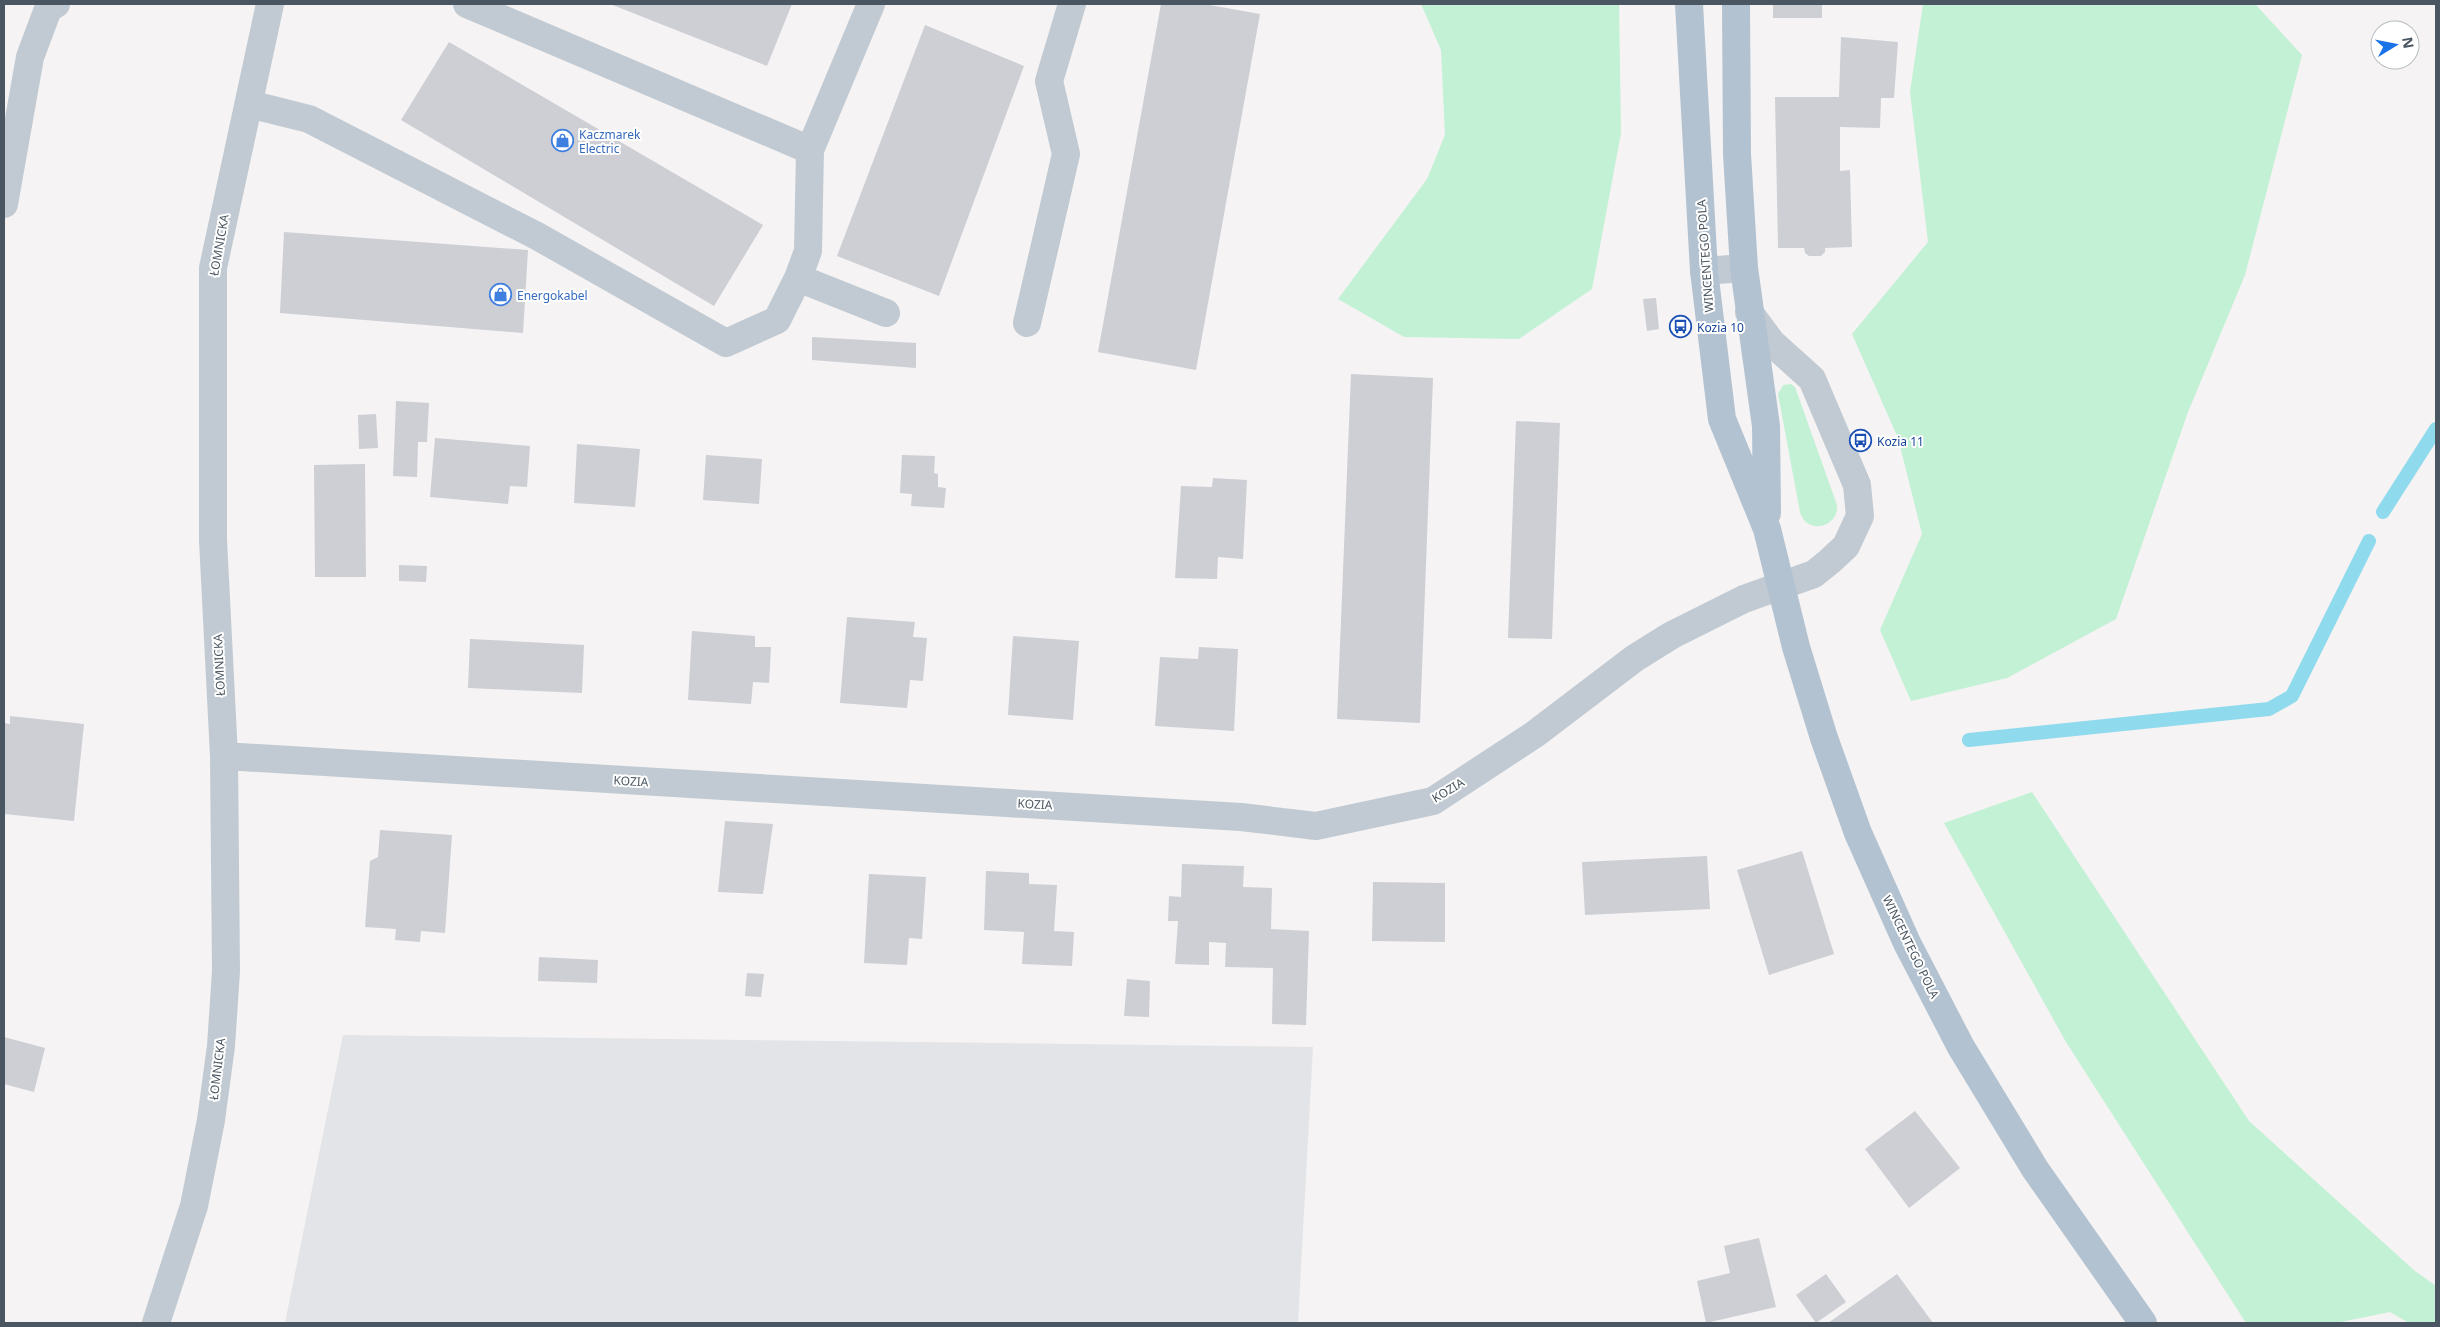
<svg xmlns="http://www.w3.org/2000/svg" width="2440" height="1327" font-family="'Noto Sans',sans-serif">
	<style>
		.airport { fill: #e2e4e7 }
		.green { fill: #c3f1d5 }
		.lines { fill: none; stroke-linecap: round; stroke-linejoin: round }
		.stream { stroke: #90daee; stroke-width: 14 }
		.building { fill: #cdcfd5 }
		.minor { stroke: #c1cad2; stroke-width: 28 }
		.major { stroke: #b3c2d1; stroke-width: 28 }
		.labels { text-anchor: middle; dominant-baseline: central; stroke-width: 4; stroke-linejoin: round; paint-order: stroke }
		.shop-label { font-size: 12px; fill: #366cbe; stroke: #fff; text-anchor: start }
		.street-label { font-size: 12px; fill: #4a5661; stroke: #fff }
		.transit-label { font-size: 12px; fill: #164399; stroke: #fff; text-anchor: start }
	</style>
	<rect width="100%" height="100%" fill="#f5f3f3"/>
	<path class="airport" d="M 343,1035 L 1313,1047 L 1298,1323 L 285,1323 Z"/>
	<path class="green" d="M 1421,4 L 1619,4 L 1621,133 L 1592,289 L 1519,339 L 1404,337 L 1338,299 L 1427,179 L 1445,135 L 1441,50 Z
		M 1923,4 L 2255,4 L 2302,55 L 2245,275 L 2188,412 L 2116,619 L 2007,678 L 1911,701 L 1880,630 L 1922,534 L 1898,438 L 1852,334 L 1928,242 L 1910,92 Z
		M 1791,384 L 1795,387 L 1837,505 C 1839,528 1806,535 1800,512 L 1778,394 L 1783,385 Z
		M 2032,792 L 2249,1121 L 2415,1271 L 2436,1286 L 2436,1323 L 2409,1323 L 2390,1312 L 2336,1323 L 2246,1323 L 2066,1042 L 1944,823 Z"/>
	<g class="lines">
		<path class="stream" d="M 2383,512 L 2436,429
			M 1969,740 L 2269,709 L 2292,696 L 2369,541"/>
	</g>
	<path class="building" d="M 610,4 L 792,4 L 767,66 Z
		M 1161,4 L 1204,4 L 1260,14 L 1196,370 L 1098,352 Z
		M 1773,4 L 1822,4 L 1822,18 L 1773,18 Z
		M 925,25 L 1024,66 L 939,296 L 837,256 Z
		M 1841,37 L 1898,42 L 1894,98 L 1881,98 L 1880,128 L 1840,127 L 1840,171 L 1850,170 L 1852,247 L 1825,248 L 1825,252 L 1821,256 L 1809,256 L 1805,253 L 1804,248 L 1778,248 L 1775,97 L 1839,97 Z
		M 449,42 L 763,225 L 714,306 L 401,120 Z
		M 284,232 L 528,250 L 523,333 L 280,313 Z
		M 1656,298 L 1659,329 L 1647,331 L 1643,299 Z
		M 812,337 L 916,343 L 916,368 L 812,360 Z
		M 1351,374 L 1433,378 L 1420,723 L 1337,719 Z
		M 396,401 L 429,403 L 427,442 L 418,442 L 417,477 L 393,476 Z
		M 376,414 L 378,448 L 359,449 L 358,415 Z
		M 1516,421 L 1560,423 L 1552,639 L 1508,638 Z
		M 435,438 L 530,446 L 527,487 L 510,486 L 508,504 L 430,497 Z
		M 577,444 L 640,449 L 635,507 L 574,503 Z
		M 706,455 L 762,459 L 759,504 L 703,500 Z
		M 902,455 L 935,456 L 934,473 L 938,474 L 938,487 L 946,488 L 944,508 L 911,506 L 912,494 L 900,493 Z
		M 365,464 L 366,577 L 315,577 L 314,465 Z
		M 1213,478 L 1247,480 L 1243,559 L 1218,557 L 1217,579 L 1175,578 L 1181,486 L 1212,487 Z
		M 399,565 L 427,566 L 426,582 L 399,581 Z
		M 847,617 L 915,622 L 913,637 L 927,638 L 923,681 L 910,680 L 907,708 L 840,703 Z
		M 692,631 L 755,636 L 755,647 L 771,647 L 769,683 L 753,682 L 751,704 L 688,700 Z
		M 1013,636 L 1079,641 L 1073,720 L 1008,715 Z
		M 470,639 L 584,645 L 582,693 L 468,688 Z
		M 1199,647 L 1238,649 L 1234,731 L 1155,726 L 1160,657 L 1198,659 Z
		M 10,716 L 84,724 L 74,821 L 4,814 L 4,723 L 10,724 Z
		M 725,821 L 773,824 L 763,894 L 718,892 Z
		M 380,830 L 452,835 L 445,933 L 421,931 L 420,942 L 395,940 L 396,929 L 365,927 L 370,861 L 378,857 Z
		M 1802,851 L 1834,954 L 1769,975 L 1737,870 Z
		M 1707,856 L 1710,909 L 1585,915 L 1582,862 Z
		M 1182,864 L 1244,866 L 1243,887 L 1272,888 L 1271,929 L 1309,931 L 1306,1025 L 1272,1024 L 1273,968 L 1225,967 L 1226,943 L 1209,942 L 1209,965 L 1175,964 L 1178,921 L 1168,921 L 1169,896 L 1181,897 Z
		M 986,871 L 1029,873 L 1029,884 L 1057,885 L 1054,931 L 1074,932 L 1072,966 L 1022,964 L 1024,932 L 984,930 Z
		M 869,874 L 926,877 L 922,939 L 909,938 L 907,965 L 864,963 Z
		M 1373,882 L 1445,883 L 1445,942 L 1372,941 Z
		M 539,957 L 598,960 L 597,983 L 538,981 Z
		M 747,973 L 764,974 L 761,997 L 745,996 Z
		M 1127,979 L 1150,981 L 1149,1017 L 1124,1016 Z
		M 4,1037 L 45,1048 L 34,1092 L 4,1084 Z
		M 1915,1111 L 1960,1168 L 1909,1208 L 1865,1149 Z
		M 1759,1238 L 1776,1307 L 1706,1323 L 1697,1281 L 1730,1273 L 1724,1246 Z
		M 1826,1274 L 1846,1302 L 1816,1323 L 1796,1295 Z
		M 1897,1274 L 1933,1323 L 1828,1323 Z"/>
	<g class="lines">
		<path class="minor" d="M 467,4 L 810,150
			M 871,4 L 810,150 L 808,251 L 798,278 L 886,313
			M 249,104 L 309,119 L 537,236 L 726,343 L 777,320 L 798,278
			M 4,204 L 30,57 L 48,9 L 56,4
			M 1704,271 L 1744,268
			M 1027,323 L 1066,154 L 1049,81 L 1072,4
			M 224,756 L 1241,817 L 1316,826 L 1433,801 L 1535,734 L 1635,658 L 1672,635 L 1744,599 L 1814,574 L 1830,561 L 1846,546 L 1860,516 L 1857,485 L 1812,379 L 1772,343 L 1749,312
			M 156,1323 L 194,1206 L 211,1120 L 221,1046 L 226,971 L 224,756 L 213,540 L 213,268 L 270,4"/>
		<path class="major" d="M 1689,4 L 1704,271 L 1722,419 L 1767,529 L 1796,647 L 1824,738 L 1858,833 L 1907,943 L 1961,1047 L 2035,1169 L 2143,1323
			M 1736,4 L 1737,154 L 1744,268 L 1766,426 L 1767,513"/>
	</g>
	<defs>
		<symbol id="shop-ring" viewBox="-11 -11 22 22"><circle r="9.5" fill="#fff" stroke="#3f7fe0" stroke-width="1.5"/><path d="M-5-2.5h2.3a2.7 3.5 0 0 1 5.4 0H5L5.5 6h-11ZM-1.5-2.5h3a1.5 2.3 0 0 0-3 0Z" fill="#3f7fe0"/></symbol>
		<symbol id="bus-ring" viewBox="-11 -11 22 22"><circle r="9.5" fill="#fff" stroke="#1a4fb4" stroke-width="1.5"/><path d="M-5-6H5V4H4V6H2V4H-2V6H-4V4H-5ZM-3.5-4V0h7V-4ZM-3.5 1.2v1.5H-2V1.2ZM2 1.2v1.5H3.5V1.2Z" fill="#1a4fb4"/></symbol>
	</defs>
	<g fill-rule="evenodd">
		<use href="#shop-ring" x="550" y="128" width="25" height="25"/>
		<use href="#shop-ring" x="488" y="282" width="25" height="25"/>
		<use href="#bus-ring" x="1668" y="314" width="25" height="25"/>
		<use href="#bus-ring" x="1848" y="428" width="25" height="25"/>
	</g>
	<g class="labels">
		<g class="shop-label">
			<text x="579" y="134">Kaczmarek<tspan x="579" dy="14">Electric</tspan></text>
			<text x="517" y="295">Energokabel</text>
		</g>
		<g class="street-label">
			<text transform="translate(219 245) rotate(-80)">ŁOMNICKA</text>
			<text transform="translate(1705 256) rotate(-94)">WINCENTEGO POLA</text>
			<text transform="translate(219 665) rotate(-93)">ŁOMNICKA</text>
			<text transform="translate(631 781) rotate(3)">KOZIA</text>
			<text transform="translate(1448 790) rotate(-31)">KOZIA</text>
			<text transform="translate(1035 804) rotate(3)">KOZIA</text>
			<text transform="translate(1911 947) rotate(64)">WINCENTEGO POLA</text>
			<text transform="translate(217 1069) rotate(-83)">ŁOMNICKA</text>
		</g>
		<g class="transit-label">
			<text x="1697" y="327">Kozia 10</text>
			<text x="1877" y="441">Kozia 11</text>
		</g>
	</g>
	<rect width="2440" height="1327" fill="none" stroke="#4a5661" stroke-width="10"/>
	<g transform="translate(2395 45) rotate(80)"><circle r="24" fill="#ffffff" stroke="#b7bbc0"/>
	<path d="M0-4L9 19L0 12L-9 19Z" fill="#1a73e8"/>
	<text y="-8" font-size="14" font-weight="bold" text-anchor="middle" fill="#4a5661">N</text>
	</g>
</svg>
